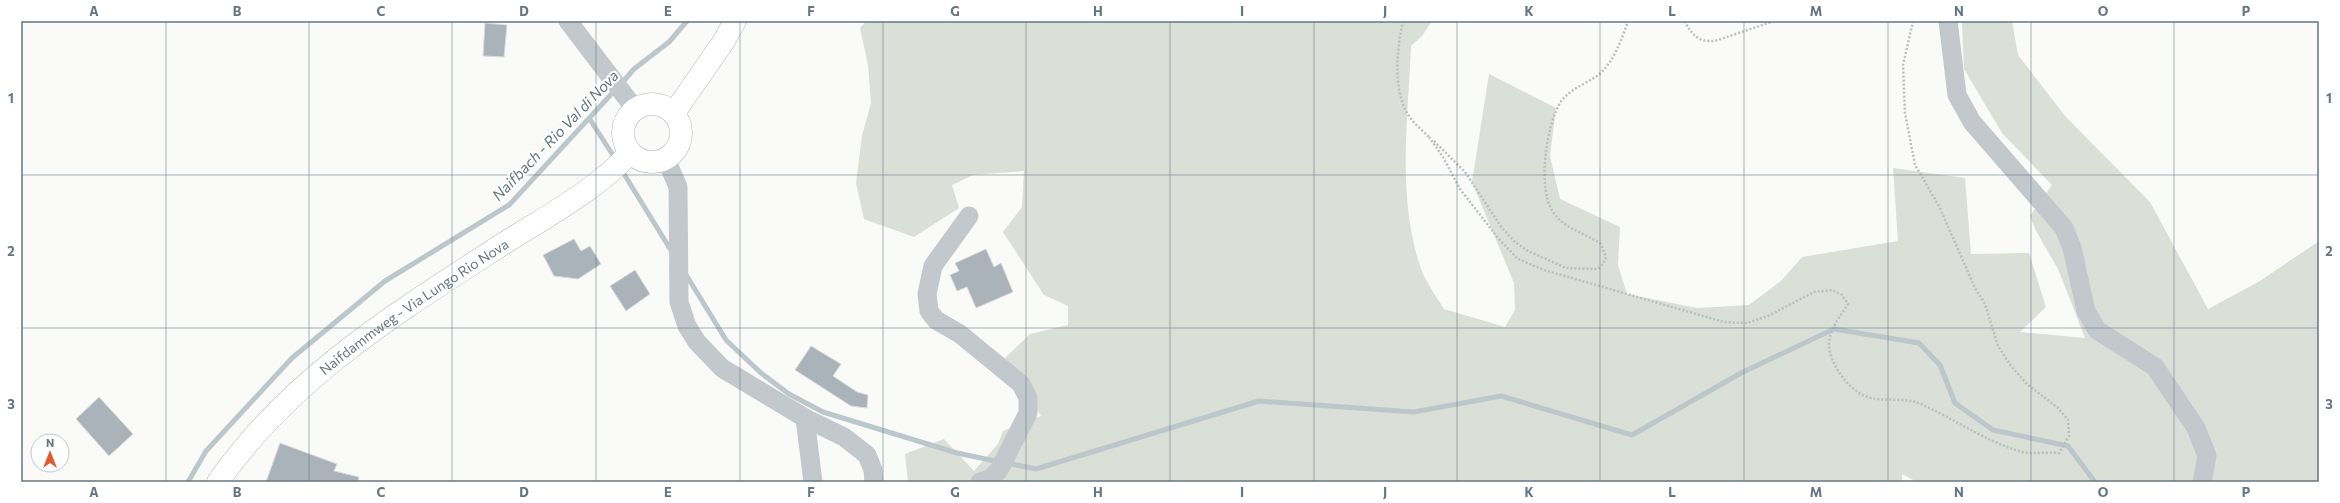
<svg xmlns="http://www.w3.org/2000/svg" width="2340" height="503" font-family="Commissioner,sans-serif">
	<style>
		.green { fill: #dadfd7 }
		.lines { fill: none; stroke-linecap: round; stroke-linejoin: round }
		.stream { stroke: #bbc7cb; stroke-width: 5 }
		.building { fill: #aab3b9; stroke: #dcdcda }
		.secondary-casing { stroke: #b3babf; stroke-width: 23 }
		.path { stroke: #bbbfc2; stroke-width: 2.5; stroke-dasharray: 2 2; stroke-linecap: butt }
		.street { stroke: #c3c8cc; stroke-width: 19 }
		.secondary { stroke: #fff; stroke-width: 22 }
		.grid { fill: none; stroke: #657683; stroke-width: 1; stroke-opacity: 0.55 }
		.labels { text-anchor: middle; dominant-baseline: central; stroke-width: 4; stroke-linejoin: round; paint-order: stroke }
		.street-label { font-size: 14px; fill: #657683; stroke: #fff }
		.water-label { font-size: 15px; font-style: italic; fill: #60757c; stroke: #fff }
		.neatline { fill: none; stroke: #657683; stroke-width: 1.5 }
		.grid-label { font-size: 13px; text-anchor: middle; font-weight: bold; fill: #657683 }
	</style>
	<rect width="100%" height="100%" fill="#fafaf8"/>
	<path class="green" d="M 866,21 L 1432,21 L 1422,36 L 1411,46 C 1408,119 1397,196 1420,266 C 1425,281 1436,296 1444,309 L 1505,327 L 1515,310 L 1514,283 L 1472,182 L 1489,74 L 1556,108 L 1550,156 L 1560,199 L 1620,227 L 1618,265 L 1627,294 L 1697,308 L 1749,305 L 1781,281 L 1802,257 L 1898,241 L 1893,168 L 1965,178 L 1971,254 L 2029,253 L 2046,307 L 2020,332 L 2085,338 L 2058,269 L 2036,231 L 2030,216 L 2052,185 L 2002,133 L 1964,69 L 1962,21 L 2012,21 L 2018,55 L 2065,116 L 2150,202 L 2208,309 L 2260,281 L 2319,241 L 2319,482 L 1917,482 L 1902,474 L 1902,482 L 908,482 L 905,454 L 944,439 L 974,471 L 998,444 L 1003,431 L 1041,416 L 1005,358 L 1030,334 L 1068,325 L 1068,306 L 1044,295 L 1003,232 L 1022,207 L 1024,171 L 973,175 L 952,185 L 959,208 L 914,237 L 864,219 L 856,183 L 862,136 L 871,103 L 868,65 L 860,28 Z"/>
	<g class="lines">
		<path class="stream" d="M 621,84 L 634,69 L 669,42 L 687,21
			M 589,118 L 616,160
			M 621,169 L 672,252
			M 685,273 L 726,340 L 761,373 L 789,394 L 823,412 L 957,453 L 1000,462
			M 1007,463 L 1036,469 L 1259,401 L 1414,412 L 1501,396 L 1632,435 L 1741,373 L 1834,329 L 1919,343 L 1940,365 L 1955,403 L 1993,430 L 2068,446 L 2095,482
			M 188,482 L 206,451 L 292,358 L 385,281 L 509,205 L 616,89"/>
	</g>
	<path class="building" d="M 485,23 L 507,25 L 504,57 L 483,56 Z
		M 574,239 L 581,251 L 590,246 L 601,264 L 578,279 L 554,276 L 543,255 Z
		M 986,249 L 994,267 L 1001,263 L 1013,292 L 976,308 L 967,287 L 957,291 L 950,275 L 959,271 L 955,263 Z
		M 635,270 L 650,294 L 626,311 L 610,286 Z
		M 811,346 L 841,364 L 833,376 L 857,392 L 868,395 L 867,408 L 851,406 L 795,370 Z
		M 99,397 L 133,434 L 109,456 L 76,419 Z
		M 280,443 L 337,464 L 334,471 L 359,477 L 358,482 L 266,482 Z"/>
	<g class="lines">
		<defs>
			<g id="secondary">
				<circle cx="652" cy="133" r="29"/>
				<path d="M 674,113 L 724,41 L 735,21"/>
				<path id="s1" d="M 218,482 C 291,377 398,312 503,244 C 547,216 595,191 630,153"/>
			</g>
		</defs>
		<use href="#secondary" class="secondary-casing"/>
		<path class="path" d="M 1403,21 C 1397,47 1393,89 1407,113 C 1412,122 1422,130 1430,138
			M 1684,21 C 1693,35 1697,42 1715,41 L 1774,21
			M 1429,137 L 1443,157 L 1460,189 L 1498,238 L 1518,259 L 1544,270 L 1724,322 L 1747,323 L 1768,316 L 1814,292 L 1832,290 L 1842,295 L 1848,304 C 1841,315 1830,329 1829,342 C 1828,361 1847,389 1865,396 C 1882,403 1903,396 1921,404 C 1954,419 1987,442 2022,452 C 2033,454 2047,452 2059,453 L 2069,436 L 2068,420 L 2058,408 L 2027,384 L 2011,366 L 1998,346 L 1985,304 L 1975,288 L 1939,206 L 1915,165 L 1905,113 L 1903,65 L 1913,21
			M 1434,141 L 1465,172 L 1502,228 L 1515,242 L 1528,251 L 1566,268 L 1598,269 L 1603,264 L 1606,257 L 1601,244 C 1585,233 1564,229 1553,212 C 1537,188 1546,123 1562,100 C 1571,89 1585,84 1597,76 C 1613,64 1622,39 1628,21"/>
		<path class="street" d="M 568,21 L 635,109
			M 1948,21 L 1957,95 L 1972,122 L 2064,228 L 2072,248 L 2086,311 L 2097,330 L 2155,367 L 2196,428 L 2207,456 L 2202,482
			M 666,159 L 678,187 L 679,302 L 687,326 L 697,342 L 722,368 L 805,418 L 844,437 L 867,455 L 873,470 L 874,482
			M 969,216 L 933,266 L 927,294 L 929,311 L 936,320 L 960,334 L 1021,384 L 1028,398 L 1028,413 L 999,470 L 990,479 L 980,482
			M 805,418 L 813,482"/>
		<use href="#secondary" class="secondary"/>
	</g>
	<path class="grid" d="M 166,21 L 166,482M 309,21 L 309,482M 452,21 L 452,482M 596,21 L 596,482M 740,21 L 740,482M 883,21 L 883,482M 1026,21 L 1026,482M 1170,21 L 1170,482M 1314,21 L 1314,482M 1457,21 L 1457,482M 1600,21 L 1600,482M 1744,21 L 1744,482M 1888,21 L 1888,482M 2031,21 L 2031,482M 2174,21 L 2174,482M 21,175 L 2319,175M 21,328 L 2319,328"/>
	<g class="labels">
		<g class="street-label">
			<text stroke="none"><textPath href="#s1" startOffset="265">Naifdammweg - Via Lungo Rio Nova</textPath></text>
		</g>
		<g class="water-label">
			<text transform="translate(555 135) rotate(-46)">Naifbach - Rio Val di Nova</text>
		</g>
	</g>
	<rect width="2340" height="503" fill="none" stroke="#ffffff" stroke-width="44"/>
	<g transform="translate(50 453)"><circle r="19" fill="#ffffff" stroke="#c1c8cd"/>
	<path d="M0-3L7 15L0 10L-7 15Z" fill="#e4572e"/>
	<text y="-6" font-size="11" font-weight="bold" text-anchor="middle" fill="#657683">N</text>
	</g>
	<rect x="22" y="22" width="2296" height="459" class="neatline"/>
	<g class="grid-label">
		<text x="94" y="16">A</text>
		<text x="237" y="16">B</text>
		<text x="381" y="16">C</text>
		<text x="524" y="16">D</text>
		<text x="668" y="16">E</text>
		<text x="811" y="16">F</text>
		<text x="955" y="16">G</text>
		<text x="1098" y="16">H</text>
		<text x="1242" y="16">I</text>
		<text x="1385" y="16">J</text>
		<text x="1529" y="16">K</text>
		<text x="1672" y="16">L</text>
		<text x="1816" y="16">M</text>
		<text x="1959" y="16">N</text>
		<text x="2103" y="16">O</text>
		<text x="2246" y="16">P</text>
		<text x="11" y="103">1</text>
		<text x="2329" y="103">1</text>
		<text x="11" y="256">2</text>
		<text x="2329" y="256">2</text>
		<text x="11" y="409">3</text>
		<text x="2329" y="409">3</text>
		<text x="94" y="497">A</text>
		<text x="237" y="497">B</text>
		<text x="381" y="497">C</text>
		<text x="524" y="497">D</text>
		<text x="668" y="497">E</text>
		<text x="811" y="497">F</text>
		<text x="955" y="497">G</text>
		<text x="1098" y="497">H</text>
		<text x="1242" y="497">I</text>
		<text x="1385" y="497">J</text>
		<text x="1529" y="497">K</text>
		<text x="1672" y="497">L</text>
		<text x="1816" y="497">M</text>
		<text x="1959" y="497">N</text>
		<text x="2103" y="497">O</text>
		<text x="2246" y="497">P</text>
	</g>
</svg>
